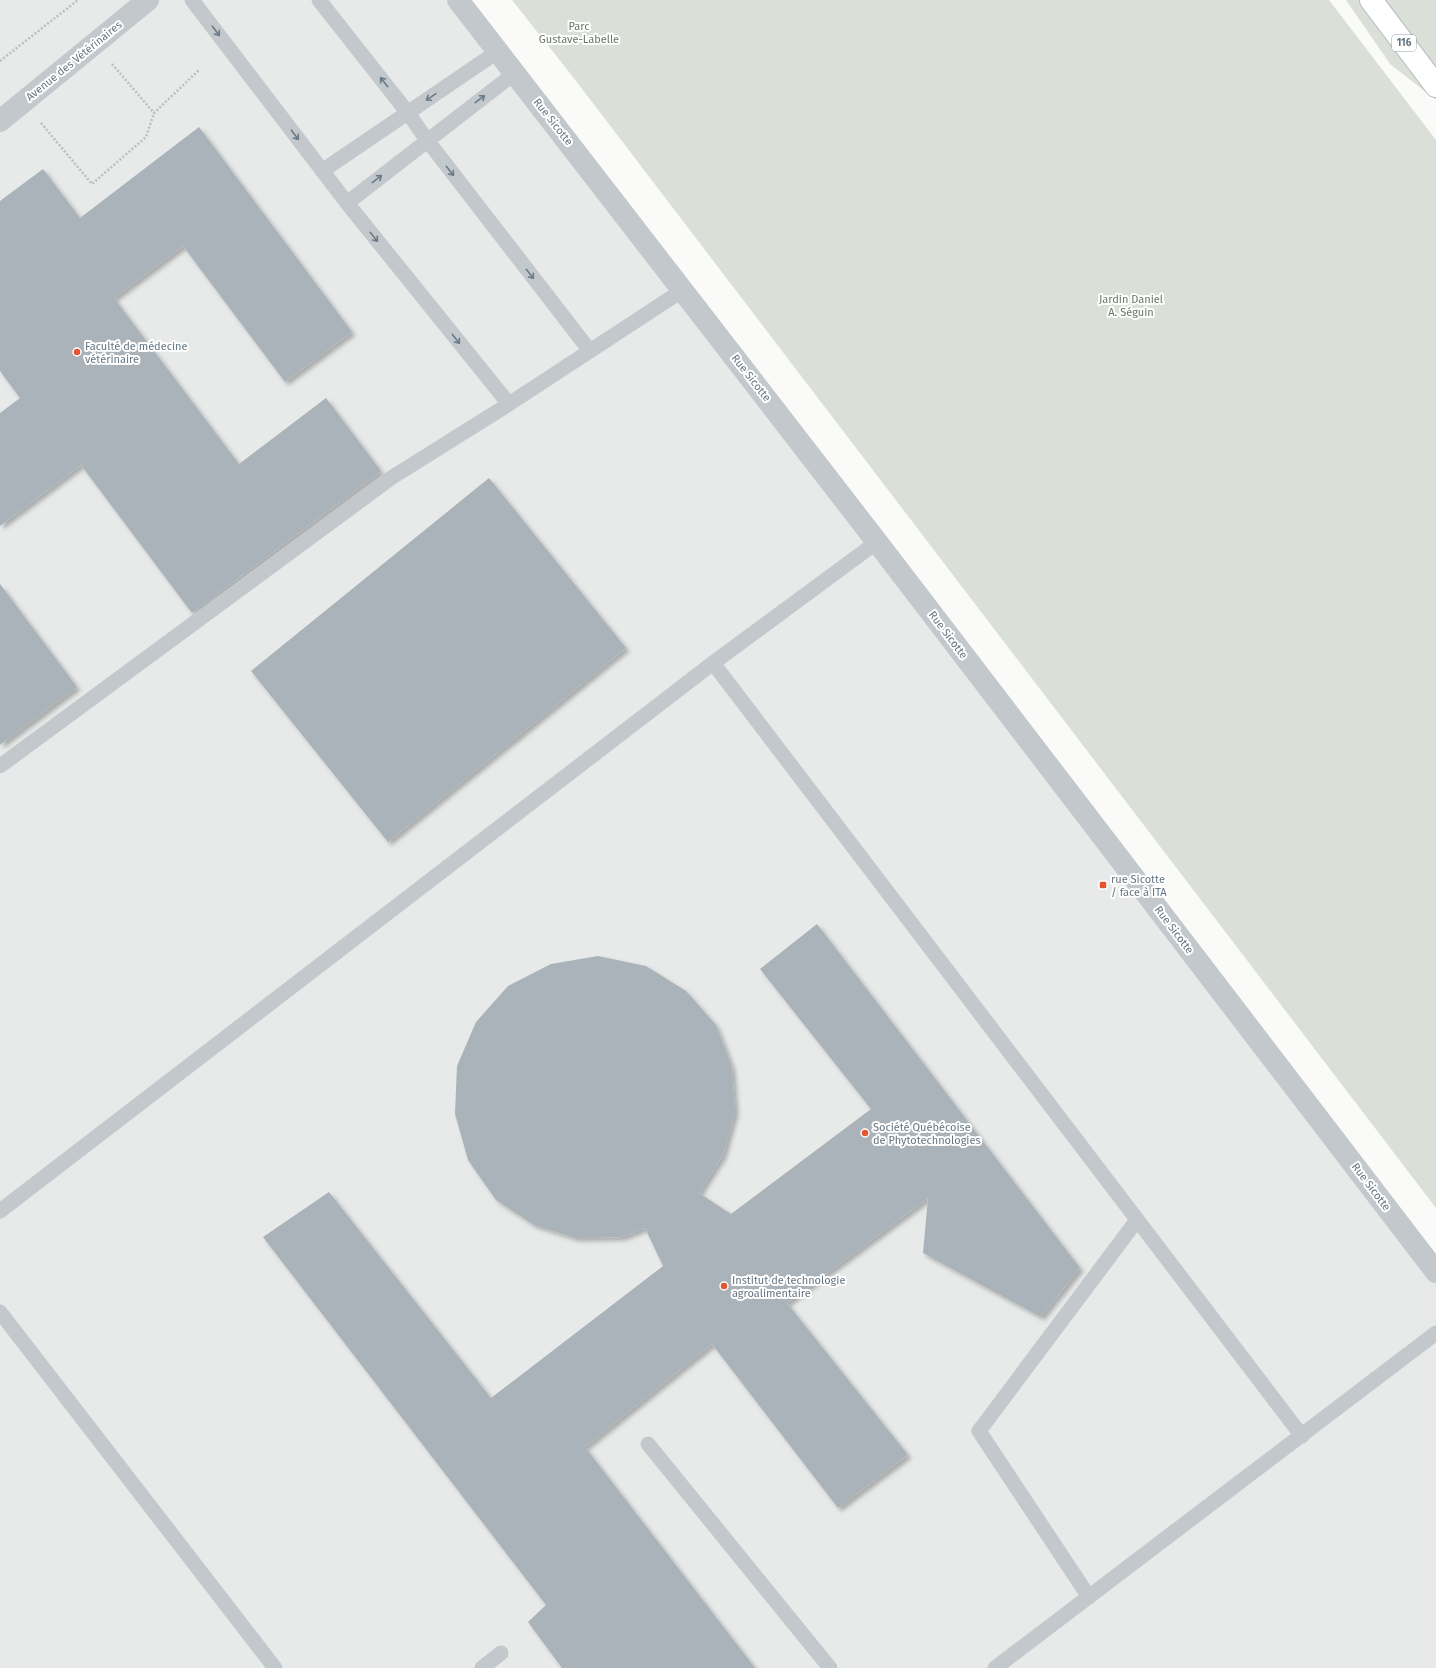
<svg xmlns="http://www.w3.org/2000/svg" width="1436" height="1668" font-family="'Fira Sans',sans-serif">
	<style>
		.built { fill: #e8e9e9 }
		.green { fill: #dadfd7 }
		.building { fill: #aab3b9; filter: url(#shadow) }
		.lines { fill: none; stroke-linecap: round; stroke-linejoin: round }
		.primary-casing { stroke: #b5babe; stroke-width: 24 }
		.path { stroke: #bbbfc2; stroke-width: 2.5; stroke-dasharray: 2 2; stroke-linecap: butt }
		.service { stroke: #c3c8cc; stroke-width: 15 }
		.minor { stroke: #c3c8cc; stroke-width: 22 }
		.tertiary { stroke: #c3c8cc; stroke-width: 22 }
		.primary { stroke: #fff; stroke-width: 22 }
		.oneway { stroke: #6a7a87 }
		.poi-dot { fill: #e4572e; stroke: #fff; stroke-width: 1.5 }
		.labels { text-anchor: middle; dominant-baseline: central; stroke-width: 4; stroke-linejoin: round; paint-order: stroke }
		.shield { fill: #fff; stroke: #939fa8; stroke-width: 1 }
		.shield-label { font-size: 10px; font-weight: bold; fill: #657683 }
		.park-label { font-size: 11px; fill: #687a64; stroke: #fff }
		.street-label { font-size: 11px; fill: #657683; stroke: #fff }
		.poi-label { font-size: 11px; fill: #657683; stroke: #fff; text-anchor: start }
	</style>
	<defs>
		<filter id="shadow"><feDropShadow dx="3.5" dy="3.5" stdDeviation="2" flood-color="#0004"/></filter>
	</defs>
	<rect width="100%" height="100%" fill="#fafaf8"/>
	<path class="built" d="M 0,0 L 458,0 L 1436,1275 L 1436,1668 L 0,1668 Z"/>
	<path class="green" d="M 512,0 L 1329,0 L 1436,140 L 1436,1208 L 573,77 Z
		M 1346,0 L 1436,0 L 1436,100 L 1390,64 Z"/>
	<path class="building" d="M 199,127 L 352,332 L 285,382 L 183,246 L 114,298 L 239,464 L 326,398 L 381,471 L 192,613 L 81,465 L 0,526 L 0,413 L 20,398 L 0,371 L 0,201 L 43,169 L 80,218 Z
		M 489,478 L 626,648 L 388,842 L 251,671 Z
		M 0,584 L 77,687 L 0,745 Z
		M 817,924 L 1080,1268 L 1041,1317 L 923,1253 L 928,1198 L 787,1303 L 908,1455 L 838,1508 L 712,1344 L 585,1447 L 755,1668 L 562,1668 L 528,1622 L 546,1605 L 263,1237 L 329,1192 L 491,1398 L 663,1266 L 645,1228 L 622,1237 L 576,1238 L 534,1225 L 496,1200 L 468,1160 L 455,1114 L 457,1066 L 476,1022 L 508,986 L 551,964 L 598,956 L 646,966 L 686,991 L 716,1025 L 732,1067 L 735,1112 L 723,1155 L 699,1193 L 731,1214 L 871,1109 L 760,969 Z"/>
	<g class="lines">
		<defs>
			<path id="primary" d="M 1371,0 L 1436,86"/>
		</defs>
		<use href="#primary" class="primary-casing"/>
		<path class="path" d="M 0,61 L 78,0
			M 112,64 L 154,113 L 200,69
			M 41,123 L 92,184 L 146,137 L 154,113"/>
		<path class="service" d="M 192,0 L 347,203 L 509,404
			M 319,0 L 408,113 L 427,140 L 590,351
			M 322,171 L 497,52
			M 347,203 L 515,73
			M 713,663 L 1302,1436
			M 0,766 L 391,478 L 509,404 L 683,290
			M 0,1211 L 713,663 L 877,542
			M 0,1312 L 275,1668
			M 648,1444 L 830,1668
			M 1089,1597 L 979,1431 L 1137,1220
			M 482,1668 L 501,1653
			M 995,1668 L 1436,1333"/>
		<path class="minor" d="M 0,121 L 148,0"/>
		<path class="tertiary" d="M 458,0 L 877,542 L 1436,1272"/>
		<use href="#primary" class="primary"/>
	</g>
	<defs><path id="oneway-shaft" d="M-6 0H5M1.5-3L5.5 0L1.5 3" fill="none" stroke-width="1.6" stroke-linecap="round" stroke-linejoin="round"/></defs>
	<g class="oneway">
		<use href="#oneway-shaft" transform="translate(216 31) rotate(53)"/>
		<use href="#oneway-shaft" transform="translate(384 82) rotate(-128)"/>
		<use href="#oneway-shaft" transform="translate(431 97) rotate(146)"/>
		<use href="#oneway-shaft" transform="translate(480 99) rotate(-37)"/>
		<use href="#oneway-shaft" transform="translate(295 135) rotate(53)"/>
		<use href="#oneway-shaft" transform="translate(450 171) rotate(52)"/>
		<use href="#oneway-shaft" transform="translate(377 179) rotate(-38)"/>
		<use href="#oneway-shaft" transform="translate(374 237) rotate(51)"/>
		<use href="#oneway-shaft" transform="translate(530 274) rotate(52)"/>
		<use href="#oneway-shaft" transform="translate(456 339) rotate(51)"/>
	</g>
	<g class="poi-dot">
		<circle cx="77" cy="352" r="4"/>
		<rect x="1099" y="881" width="8" height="8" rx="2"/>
		<circle cx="865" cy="1133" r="4"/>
		<circle cx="724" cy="1286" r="4"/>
	</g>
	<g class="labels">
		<rect class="shield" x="1392" y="35" width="24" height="16" rx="3"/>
		<g class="shield-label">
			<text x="1404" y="43">116</text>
		</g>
		<g class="park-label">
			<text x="579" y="26">Parc<tspan x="579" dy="13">Gustave-Labelle</tspan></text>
			<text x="1131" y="299">Jardin Daniel<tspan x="1131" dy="13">A. Séguin</tspan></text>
		</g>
		<g class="street-label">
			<text transform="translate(74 61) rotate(-39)">Avenue des Vétérinaires</text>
			<text transform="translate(553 122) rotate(52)">Rue Sicotte</text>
			<text transform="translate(751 378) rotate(52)">Rue Sicotte</text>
			<text transform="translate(948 635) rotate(53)">Rue Sicotte</text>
			<text transform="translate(1174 930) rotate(53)">Rue Sicotte</text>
			<text transform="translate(1371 1187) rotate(53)">Rue Sicotte</text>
		</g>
		<g class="poi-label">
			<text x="85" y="346">Faculté de médecine<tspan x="85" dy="13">vétérinaire</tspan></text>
			<text x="1111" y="879">rue Sicotte<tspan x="1111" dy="13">/ face à ITA</tspan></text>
			<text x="873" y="1127">Société Québécoise<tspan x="873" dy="13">de Phytotechnologies</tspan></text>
			<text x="732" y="1280">Institut de technologie<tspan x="732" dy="13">agroalimentaire</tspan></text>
		</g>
	</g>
</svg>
